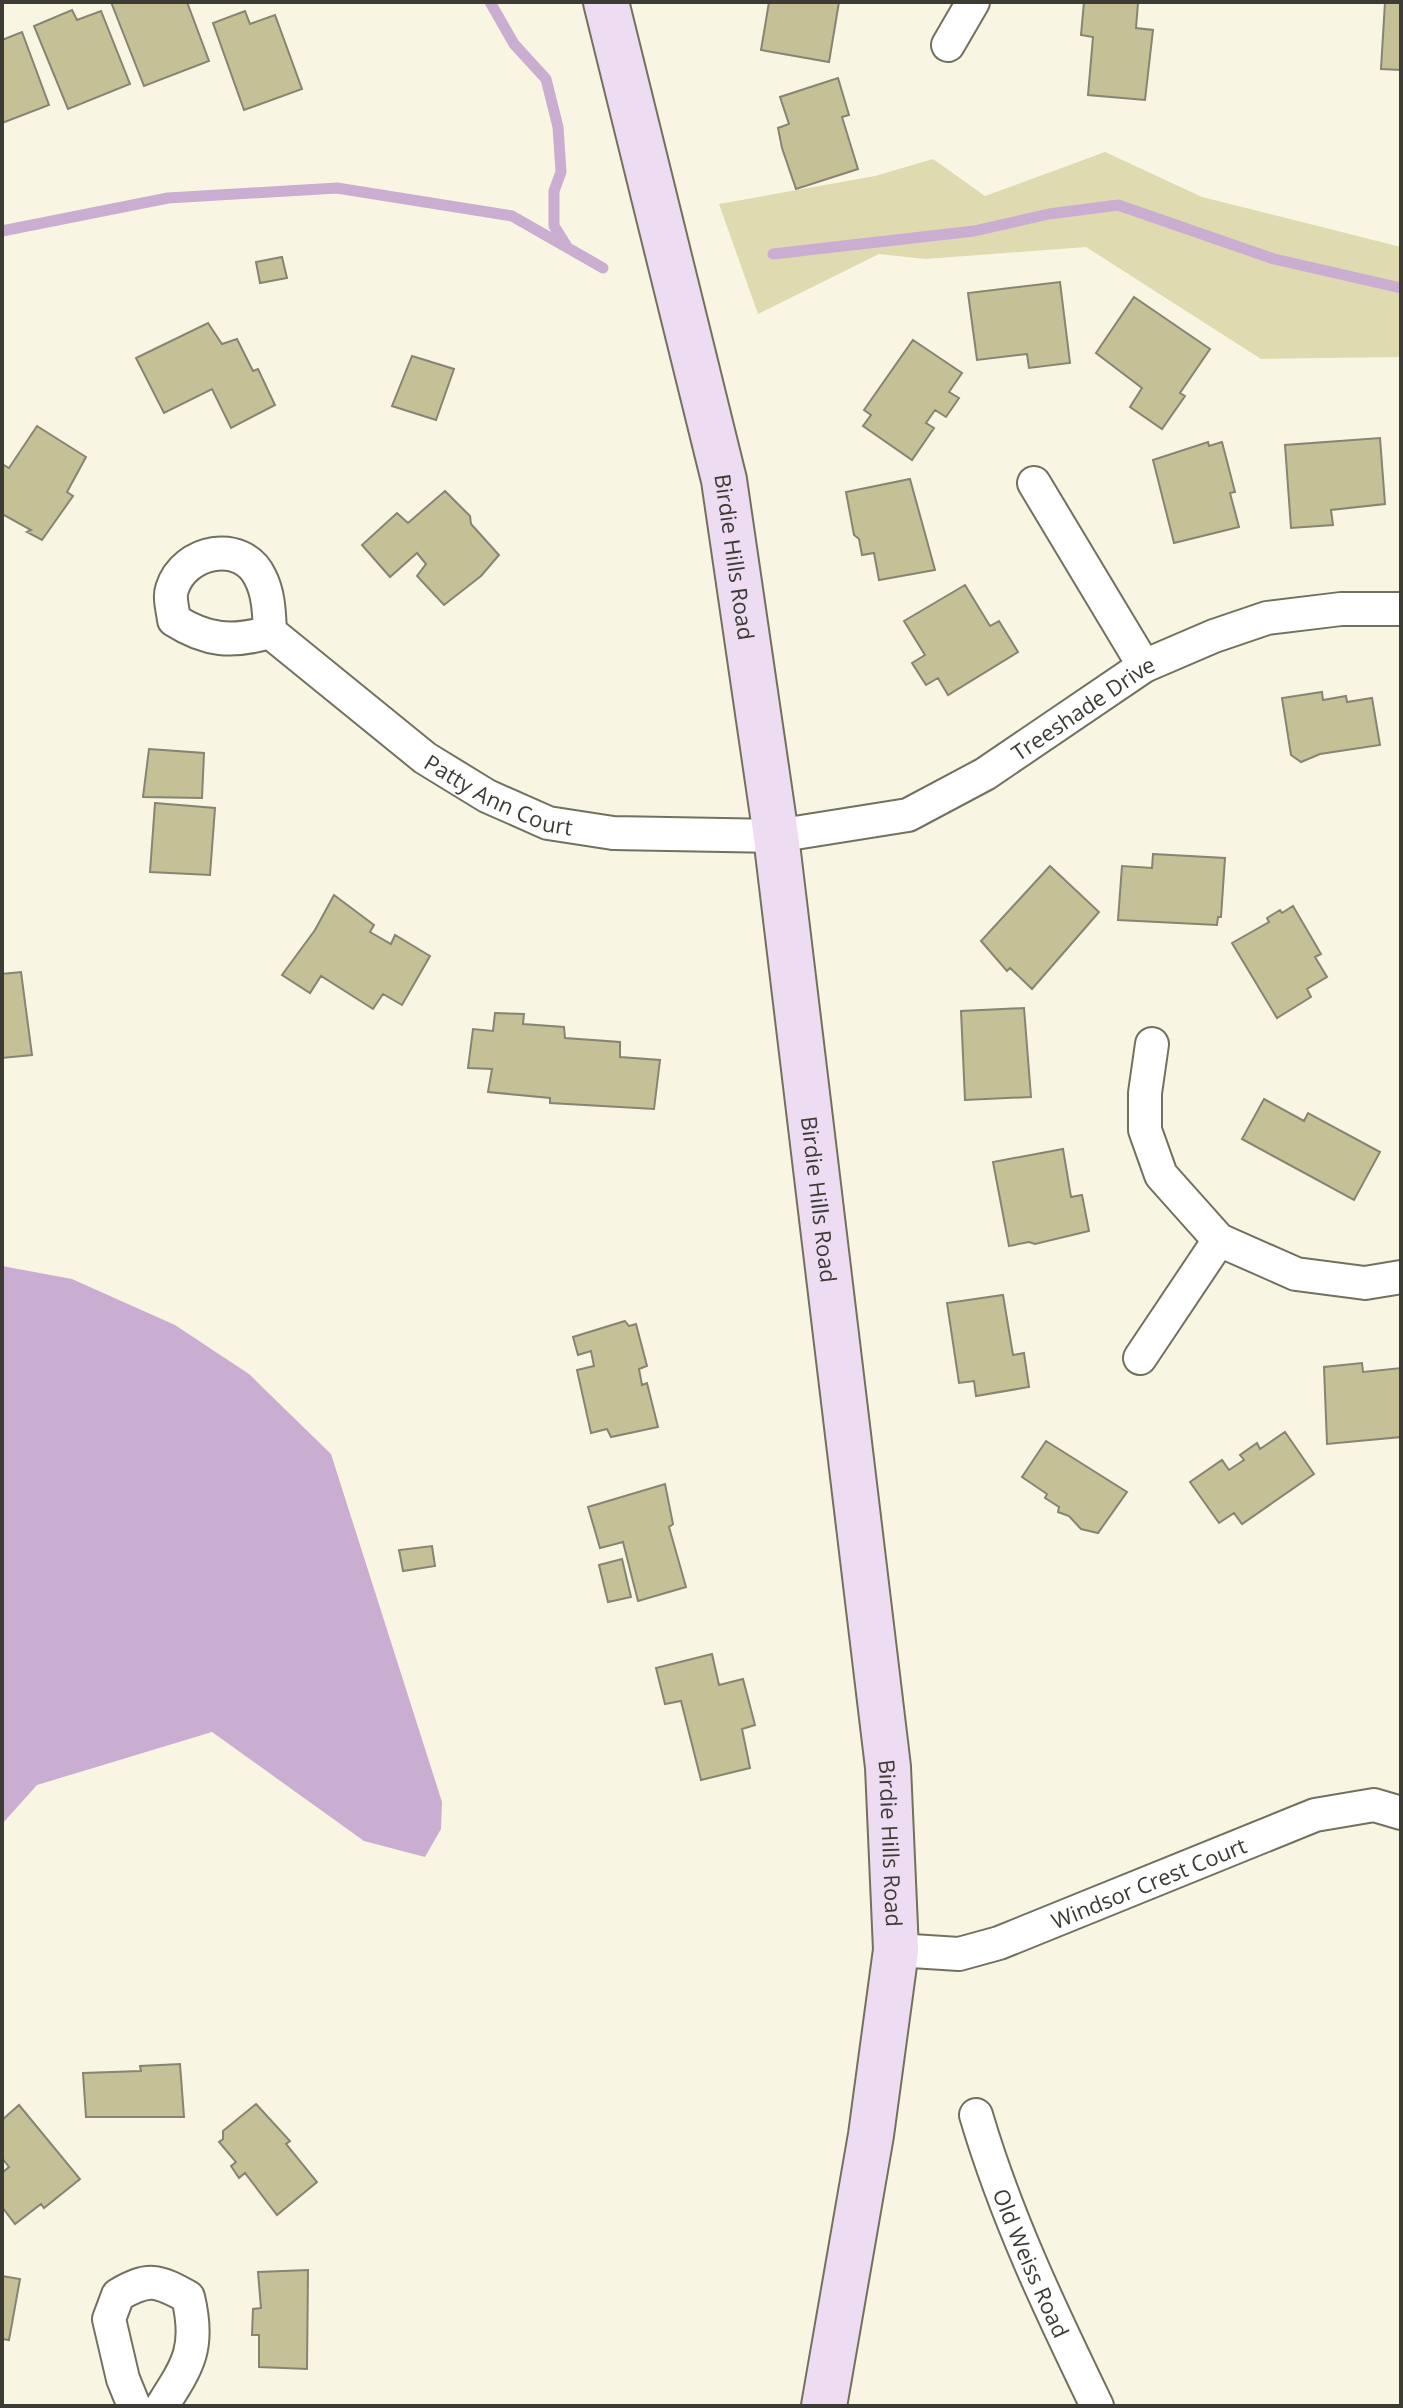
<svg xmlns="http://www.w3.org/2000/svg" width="1403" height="2408" font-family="'Open Sans',sans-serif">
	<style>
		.green { fill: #dfdab0 }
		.water { fill: #caaed1 }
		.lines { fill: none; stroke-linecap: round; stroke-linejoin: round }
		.stream { stroke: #caaed1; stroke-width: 11 }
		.building { fill: #c5c095; stroke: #868472; stroke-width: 2 }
		.minor-casing { stroke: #72705f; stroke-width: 36 }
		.secondary-casing { stroke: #72705f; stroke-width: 48 }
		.minor { stroke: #fff; stroke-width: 32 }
		.secondary { stroke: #eedcf2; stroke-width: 44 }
		.labels { text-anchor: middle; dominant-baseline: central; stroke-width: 6; stroke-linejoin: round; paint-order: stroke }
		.street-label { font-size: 22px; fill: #3d3c34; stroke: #f8f6e2 }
	</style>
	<rect width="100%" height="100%" fill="#f8f6e2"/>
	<path class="green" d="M 1105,152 L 1202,197 L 1401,247 L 1401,357 L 1261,359 L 1086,247 L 925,259 L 879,254 L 758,314 L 719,204 L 875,176 L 933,159 L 985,196 Z"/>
	<path class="water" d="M 2,1266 L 72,1279 L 175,1325 L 249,1374 L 331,1454 L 442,1802 L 441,1829 L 425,1857 L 364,1841 L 212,1732 L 37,1785 L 2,1824 Z"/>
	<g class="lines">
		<path class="stream" d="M 490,2 L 514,44 L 546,79 L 558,127 L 561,172 L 554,191 L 554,226 L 566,245
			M 2,231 L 168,198 L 337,188 L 512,216 L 603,268
			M 773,254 L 974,231 L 1049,214 L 1118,205 L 1274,259 L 1401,288"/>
	</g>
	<path class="building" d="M 111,2 L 187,2 L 209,61 L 144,86 Z
		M 769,2 L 839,2 L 829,62 L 761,50 Z
		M 1084,2 L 1138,3 L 1136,28 L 1153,30 L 1145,100 L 1088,95 L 1093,37 L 1081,35 Z
		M 1385,2 L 1401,2 L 1401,70 L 1381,69 Z
		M 72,10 L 77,20 L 101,11 L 130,84 L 68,109 L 34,26 Z
		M 245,11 L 250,24 L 275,15 L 302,89 L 244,110 L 213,23 Z
		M 22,32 L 49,105 L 2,123 L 2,40 Z
		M 838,78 L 849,115 L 842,117 L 858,169 L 796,189 L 782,148 L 778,128 L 789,124 L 780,97 Z
		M 282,257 L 287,278 L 260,283 L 256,262 Z
		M 1060,282 L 1070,363 L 1029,368 L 1027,354 L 977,360 L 968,293 Z
		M 1134,297 L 1210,349 L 1180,393 L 1185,396 L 1162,429 L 1130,407 L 1142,388 L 1096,353 Z
		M 208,323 L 222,344 L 237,339 L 253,371 L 258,369 L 275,405 L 231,428 L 212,389 L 164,413 L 136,358 Z
		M 913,340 L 962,373 L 949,392 L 959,398 L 946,417 L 935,410 L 926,423 L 934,428 L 912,460 L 863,426 L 871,415 L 864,410 Z
		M 412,356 L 454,369 L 436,420 L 392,406 Z
		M 37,426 L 86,457 L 67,492 L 73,496 L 42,540 L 27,532 L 31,530 L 2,514 L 2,464 L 9,468 Z
		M 1380,438 L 1385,504 L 1331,510 L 1333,525 L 1291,528 L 1285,445 Z
		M 1208,442 L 1209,446 L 1222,442 L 1235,492 L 1230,493 L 1239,527 L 1174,543 L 1153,460 Z
		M 910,479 L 935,570 L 879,580 L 874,553 L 862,555 L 859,539 L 854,535 L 846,492 Z
		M 445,491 L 470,516 L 471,524 L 499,555 L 481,576 L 444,605 L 417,576 L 426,564 L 417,553 L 390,577 L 362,545 L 397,513 L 408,523 Z
		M 965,585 L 990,626 L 999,621 L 1018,652 L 948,695 L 938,678 L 926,685 L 912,663 L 925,655 L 904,621 Z
		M 1322,692 L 1323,700 L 1346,696 L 1347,702 L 1372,698 L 1380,745 L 1320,754 L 1301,762 L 1291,755 L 1282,698 Z
		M 149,749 L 204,753 L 202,798 L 143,797 Z
		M 155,803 L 215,808 L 210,875 L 150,872 Z
		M 1153,854 L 1225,858 L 1221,917 L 1218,917 L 1217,925 L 1118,920 L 1122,866 L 1152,868 Z
		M 1050,866 L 1099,912 L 1032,989 L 1010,968 L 1007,971 L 981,941 Z
		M 334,895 L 374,925 L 370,932 L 391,944 L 395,935 L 430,956 L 402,1005 L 383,994 L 373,1009 L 321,976 L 310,993 L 282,975 L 315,930 Z
		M 1293,906 L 1321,954 L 1315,957 L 1327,977 L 1307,989 L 1311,997 L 1277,1018 L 1232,943 L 1269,922 L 1267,918 L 1280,910 L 1282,913 Z
		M 21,972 L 32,1055 L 2,1058 L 2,974 Z
		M 1024,1008 L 1031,1097 L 965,1100 L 961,1011 Z
		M 495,1013 L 524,1014 L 523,1024 L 564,1027 L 565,1038 L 620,1042 L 620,1057 L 660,1060 L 654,1109 L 550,1103 L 550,1098 L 488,1092 L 492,1069 L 468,1068 L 473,1029 L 493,1031 Z
		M 1264,1099 L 1304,1121 L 1308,1113 L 1380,1152 L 1354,1200 L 1242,1139 Z
		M 1063,1149 L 1071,1197 L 1082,1195 L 1089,1231 L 1035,1244 L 1029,1242 L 1009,1246 L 993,1162 Z
		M 1003,1295 L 1013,1355 L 1024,1353 L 1029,1387 L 976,1396 L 974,1381 L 959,1383 L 947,1303 Z
		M 625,1321 L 629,1326 L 636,1324 L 647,1366 L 639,1369 L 642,1385 L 647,1383 L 658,1427 L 611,1437 L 607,1429 L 591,1433 L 577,1370 L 594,1366 L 591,1351 L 578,1355 L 573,1337 Z
		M 1362,1363 L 1363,1372 L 1401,1368 L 1401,1437 L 1327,1444 L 1324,1367 Z
		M 1285,1432 L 1314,1474 L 1242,1524 L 1234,1513 L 1219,1523 L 1190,1482 L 1222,1460 L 1229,1470 L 1244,1460 L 1240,1455 L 1257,1443 L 1260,1449 Z
		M 1046,1441 L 1127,1492 L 1098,1533 L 1081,1529 L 1069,1516 L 1058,1512 L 1059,1507 L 1045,1498 L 1047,1494 L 1022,1477 Z
		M 665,1484 L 673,1524 L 669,1527 L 686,1587 L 638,1601 L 623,1542 L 600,1548 L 588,1507 Z
		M 432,1546 L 435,1566 L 403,1571 L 399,1550 Z
		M 622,1559 L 631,1597 L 608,1602 L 599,1565 Z
		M 712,1654 L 719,1685 L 743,1679 L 755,1725 L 742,1729 L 750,1768 L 701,1780 L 681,1701 L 665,1704 L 656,1668 Z
		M 180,2064 L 184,2117 L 86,2117 L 83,2073 L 141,2071 L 140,2066 Z
		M 256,2104 L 290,2141 L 286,2144 L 317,2182 L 277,2215 L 245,2173 L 239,2178 L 231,2166 L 236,2162 L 219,2142 L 223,2139 L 223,2131 Z
		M 19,2105 L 80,2179 L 44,2208 L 41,2204 L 15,2224 L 2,2207 L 2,2173 L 9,2167 L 2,2158 L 2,2120 Z
		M 308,2270 L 307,2369 L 259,2367 L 259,2335 L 252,2335 L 253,2309 L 261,2308 L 258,2272 Z
		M 2,2276 L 20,2279 L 9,2340 L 2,2339 Z"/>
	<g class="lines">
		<defs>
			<g id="minor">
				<path d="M 948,45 L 973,2"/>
				<path d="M 1034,483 L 1144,666"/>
				<path id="s1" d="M 270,632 C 269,614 269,594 260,577 C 242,539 184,550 172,589 C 169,597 173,611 174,620 C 207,641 232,643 270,632 L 425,758 L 487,796 L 548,823 L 613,833 L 776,836 L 908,815 L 985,774 L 1144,666 L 1214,636 L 1267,618 L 1341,609 L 1401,609"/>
				<path d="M 1152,1044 L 1145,1093 L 1145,1130 L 1161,1175 L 1219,1240 L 1296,1274 L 1365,1283 L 1401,1277"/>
				<path d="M 1140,1358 L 1219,1240"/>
				<path id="s2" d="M 896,1950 L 959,1954 L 999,1943 L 1315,1815 L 1374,1805 L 1401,1813"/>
				<path id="s3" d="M 976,2115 C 1006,2217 1051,2311 1097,2406"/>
				<path d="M 134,2406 L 123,2379 L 109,2319 L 118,2295 C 149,2277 157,2280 188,2297 C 200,2347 189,2364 162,2406"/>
			</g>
			<g id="secondary">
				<path id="s4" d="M 606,2 L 724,480 L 776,836 L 888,1767 L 896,1950 L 871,2135 L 824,2406"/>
			</g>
		</defs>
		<use href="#minor" class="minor-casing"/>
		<use href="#secondary" class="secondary-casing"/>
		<use href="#minor" class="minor"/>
		<use href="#secondary" class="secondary"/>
	</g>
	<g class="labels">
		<g class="street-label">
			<text stroke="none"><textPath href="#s4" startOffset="570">Birdie Hills Road</textPath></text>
			<text stroke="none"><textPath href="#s1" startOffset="1208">Treeshade Drive</textPath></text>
			<text stroke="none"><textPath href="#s1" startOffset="584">Patty Ann Court</textPath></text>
			<text stroke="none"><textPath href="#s4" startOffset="1218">Birdie Hills Road</textPath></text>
			<text stroke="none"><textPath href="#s4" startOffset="1866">Birdie Hills Road</textPath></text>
			<text stroke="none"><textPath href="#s2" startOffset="266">Windsor Crest Court</textPath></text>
			<text stroke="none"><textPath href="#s3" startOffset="158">Old Weiss Road</textPath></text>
		</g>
	</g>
	<rect width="1403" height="2408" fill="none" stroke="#3d3c34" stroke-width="8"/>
</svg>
